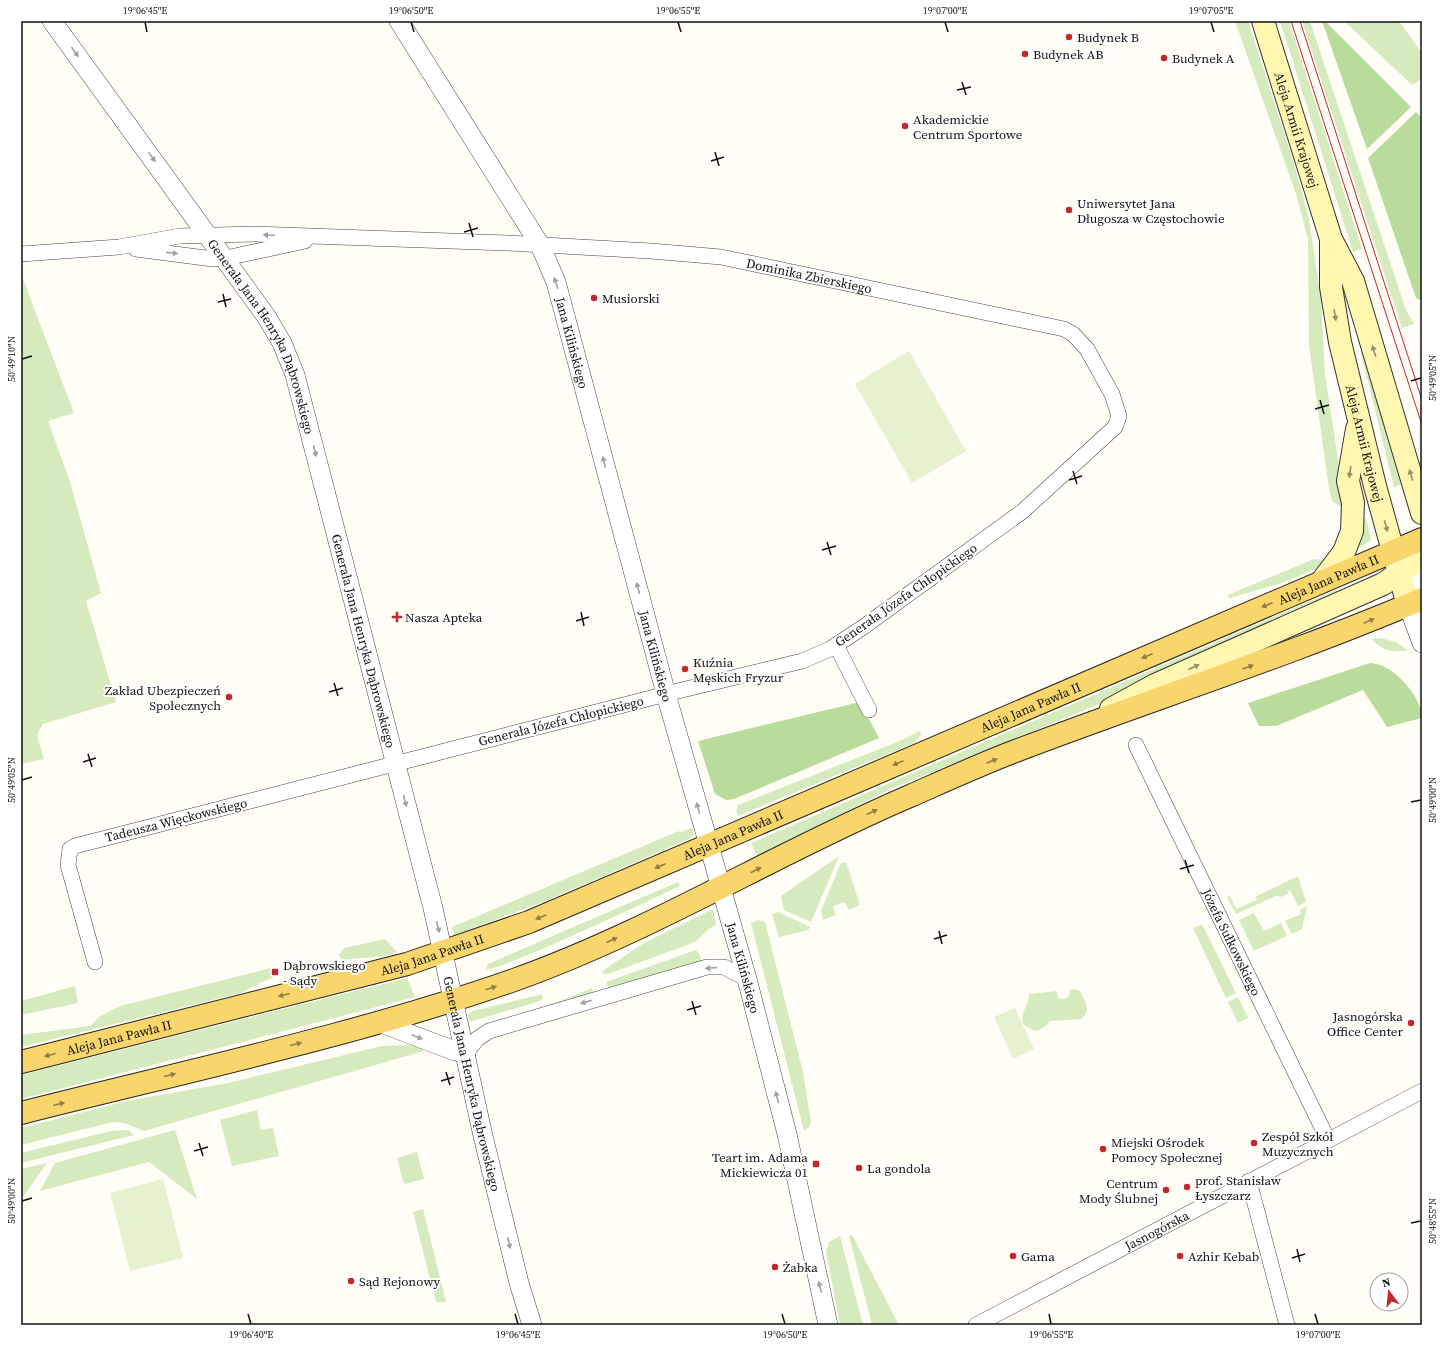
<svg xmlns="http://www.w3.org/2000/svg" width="1443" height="1346" font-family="'Source Serif 4',serif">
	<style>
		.green { fill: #d5ebbd }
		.forest { fill: #b9dc9c }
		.pitch { fill: #e6f2cf }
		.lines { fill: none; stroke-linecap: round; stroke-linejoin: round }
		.minor-casing { stroke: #444; stroke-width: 16 }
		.tertiary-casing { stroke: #444; stroke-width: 20 }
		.secondary-casing { stroke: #333; stroke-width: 24 }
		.primary-casing { stroke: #222; stroke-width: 24 }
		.minor { stroke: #fff; stroke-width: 15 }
		.tertiary { stroke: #fff; stroke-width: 19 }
		.secondary { stroke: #fff6b0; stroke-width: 22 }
		.primary { stroke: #f9d66b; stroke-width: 22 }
		.tram { stroke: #c4262e; stroke-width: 1 }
		.oneway { fill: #a0a0a0 }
		.oneway2 { fill: #948f68 }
		.oneway3 { fill: #917d42 }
		.ticks { fill: none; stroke: #111; stroke-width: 1.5 }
		.poi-dot { fill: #c4262e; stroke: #fff; stroke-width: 1.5 }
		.labels { text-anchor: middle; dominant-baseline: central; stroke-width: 4; stroke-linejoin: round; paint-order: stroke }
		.poi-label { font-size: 13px; fill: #111; stroke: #fff; text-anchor: start }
		.street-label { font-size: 13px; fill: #111; stroke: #fff }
		.neatline { fill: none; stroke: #111; stroke-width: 1.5 }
		.ticks-label { font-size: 10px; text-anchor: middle; fill: #111 }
	</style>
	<rect width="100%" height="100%" fill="#fffdf5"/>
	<path class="green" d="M 1235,21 L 1248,21 L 1294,163 L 1309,219 L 1321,300 L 1325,375 L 1346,510 L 1332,501 L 1329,489 L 1309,345 L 1308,240 L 1297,197 Z
		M 1280,21 L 1289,21 L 1362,249 L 1353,252 Z
		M 1302,21 L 1310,21 L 1406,310 L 1414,324 L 1402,328 Z
		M 1344,21 L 1399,21 L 1422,53 L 1422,79 L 1412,85 Z
		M 21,274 L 74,413 L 48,421 L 70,482 L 101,593 L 86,601 L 116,702 L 43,724 L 37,735 L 44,759 L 21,764 Z
		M 1365,352 L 1404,483 L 1394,487 L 1361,353 Z
		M 1366,518 L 1371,540 L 1353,552 L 1360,521 Z
		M 1314,559 L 1323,560 L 1325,565 L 1282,583 L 1229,598 L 1228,595 Z
		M 1336,590 L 1338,595 L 1102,703 L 895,787 L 757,856 L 751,843 Z
		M 1380,638 L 1396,642 L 1408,650 C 1394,653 1382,651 1372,639 Z
		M 920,731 L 921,735 L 914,743 L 738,816 L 736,811 L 738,805 L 895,743 Z
		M 692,828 L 694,834 L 689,839 L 543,902 L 454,935 L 452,927 L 679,831 L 680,832 Z
		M 839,856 L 811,922 L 784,910 L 781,896 Z
		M 846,862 L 860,905 L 849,910 L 845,902 L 833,906 L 836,915 L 823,920 L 821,911 L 841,863 Z
		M 1298,876 L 1306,902 L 1298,906 L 1290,890 L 1288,891 L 1289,893 L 1281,897 L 1276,896 L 1236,914 L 1227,897 L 1230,896 L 1236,909 L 1257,900 L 1255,897 Z
		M 678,882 L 680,885 L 678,887 C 654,898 499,972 486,969 L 488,964 Z
		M 1307,906 L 1302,929 L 1292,934 L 1285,921 L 1301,914 L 1300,910 Z
		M 713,909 L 716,925 L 710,928 L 695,942 L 608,974 L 602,973 L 605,969 L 644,943 Z
		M 778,912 L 810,927 L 808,930 L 779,937 L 772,914 Z
		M 1254,913 L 1264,931 L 1281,923 L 1287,936 L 1254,951 L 1239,920 Z
		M 758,920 L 765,922 L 803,1072 L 811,1122 L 809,1127 L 804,1131 L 751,923 Z
		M 1202,924 L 1236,993 L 1226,998 L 1193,928 Z
		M 385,939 L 397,952 L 384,956 L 341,960 L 339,955 L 344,948 Z
		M 696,950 L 700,955 L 702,963 L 609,989 L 606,982 Z
		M 271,968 L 273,978 L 266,980 L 241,993 L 21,1047 L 21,1035 L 90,1026 L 99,1017 L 120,1006 Z
		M 407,978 L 415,997 L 21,1099 L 21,1075 Z
		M 75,986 L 78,1003 L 21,1015 L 21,1001 Z
		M 592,988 L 594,994 L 540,1009 Z
		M 1075,989 L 1080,991 C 1083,997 1087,1004 1087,1011 L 1082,1019 L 1050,1021 L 1046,1026 L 1037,1031 C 1008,1024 1031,1006 1029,994 L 1057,991 L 1058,998 L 1061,999 C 1068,999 1069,997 1070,990 Z
		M 542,994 L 543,998 L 540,1001 L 469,1022 L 468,1015 L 473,1011 Z
		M 1238,997 L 1248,1018 L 1238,1023 L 1228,1002 Z
		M 406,1045 L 424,1047 L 421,1052 L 144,1131 L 124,1123 L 113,1122 L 21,1145 L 21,1128 L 127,1101 L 228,1083 L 382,1046 Z
		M 257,1110 L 261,1130 L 273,1128 L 279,1156 L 232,1166 L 220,1120 Z
		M 128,1130 L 134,1135 L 21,1163 L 21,1153 L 111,1131 Z
		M 175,1130 L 197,1199 L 149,1162 L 40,1191 L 55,1163 Z
		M 417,1152 L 424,1179 L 404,1184 L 397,1158 Z
		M 47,1163 L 21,1200 L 21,1169 Z
		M 423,1209 L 446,1302 L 436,1302 L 413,1212 Z
		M 852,1235 L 899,1325 L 872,1325 L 849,1236 Z
		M 840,1236 L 863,1325 L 840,1325 L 826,1251 L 829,1242 Z"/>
	<path class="forest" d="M 1322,21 L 1325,21 L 1411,107 L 1367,149 Z
		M 1416,112 L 1422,118 L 1422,301 L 1416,298 L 1368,158 Z
		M 1370,663 C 1392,663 1422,696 1422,718 L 1387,727 L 1363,690 L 1276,726 L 1259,726 L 1248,703 Z
		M 860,702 L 879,738 L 734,799 L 726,800 L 715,794 L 698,741 Z"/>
	<path class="pitch" d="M 909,351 L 966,451 L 912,483 L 855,384 Z
		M 1015,1008 L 1034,1049 L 1013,1059 L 994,1017 Z
		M 163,1179 L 183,1258 L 130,1271 L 110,1193 Z"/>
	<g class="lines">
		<defs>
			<g id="minor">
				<path d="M 136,249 L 213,259 L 226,258 L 305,241"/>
				<path id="s1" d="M 21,254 L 119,247 L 180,236 L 254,234 L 507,243 L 651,251 L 721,257 L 1064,329 L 1073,334 L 1087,349 L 1112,394 L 1119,416 L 1115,427 L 1023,511 L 862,628 L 830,649 L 802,661 L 678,691 L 75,846 L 70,849 L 68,865 L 95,962"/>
				<path d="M 836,645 L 869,710"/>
				<path id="s2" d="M 1136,745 L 1328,1140"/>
				<path d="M 466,1053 L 477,1039 L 489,1031 L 707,967 L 724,967 L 747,979"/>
				<path d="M 1249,1181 L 1287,1325"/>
				<path id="s3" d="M 976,1325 L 1422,1091"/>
			</g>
			<g id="tertiary">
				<path id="s4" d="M 52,21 L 266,316 L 282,343 L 295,375 L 433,908 L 483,1136 L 519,1283 L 532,1325"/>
				<path id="s5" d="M 399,21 L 540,245 L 556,282 L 666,694 L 747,979 L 787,1134 L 828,1325"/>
				<path d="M 1422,579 L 1408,605 L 1422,643"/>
				<path d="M 381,1023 L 455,1051 L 466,1053"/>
			</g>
			<g id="secondary">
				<path id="s6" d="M 1263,21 L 1331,239 L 1353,281 L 1422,513"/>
				<path id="s7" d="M 1331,240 L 1331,287 L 1340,342 L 1375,486 L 1408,605"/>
				<path d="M 1322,581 L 1344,552 L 1352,531 L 1353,503 L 1348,481 L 1357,429"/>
				<path d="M 1111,709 L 1155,685 L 1383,584 L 1410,566 L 1422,549"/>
			</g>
			<g id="primary">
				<path id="s8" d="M 21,1062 L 407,964 L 529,922 L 1422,539"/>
				<path d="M 21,1113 C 186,1071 354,1036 514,980 C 652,931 776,853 910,796 C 944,781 979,765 1013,752 C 1149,700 1288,656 1422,599"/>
			</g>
		</defs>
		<use href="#minor" class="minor-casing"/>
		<use href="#tertiary" class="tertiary-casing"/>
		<use href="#secondary" class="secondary-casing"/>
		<use href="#primary" class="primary-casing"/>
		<use href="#minor" class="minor"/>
		<use href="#tertiary" class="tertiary"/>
		<use href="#secondary" class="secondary"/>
		<use href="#primary" class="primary"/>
		<path class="tram" d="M 1291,21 L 1422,425
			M 1300,21 L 1422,400"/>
	</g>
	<defs><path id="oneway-solid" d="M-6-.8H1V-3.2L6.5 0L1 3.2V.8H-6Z"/></defs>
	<g class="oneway">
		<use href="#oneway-solid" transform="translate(75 52) rotate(54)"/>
		<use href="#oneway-solid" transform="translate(152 157) rotate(54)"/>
		<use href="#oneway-solid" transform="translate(269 235) rotate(-178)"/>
		<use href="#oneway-solid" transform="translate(172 253) rotate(7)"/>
		<use href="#oneway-solid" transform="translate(556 283) rotate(-109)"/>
		<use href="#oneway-solid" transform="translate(315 451) rotate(76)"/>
		<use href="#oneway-solid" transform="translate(604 462) rotate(-105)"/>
		<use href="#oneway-solid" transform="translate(638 588) rotate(-105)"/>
		<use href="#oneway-solid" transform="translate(405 801) rotate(75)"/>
		<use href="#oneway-solid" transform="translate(698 808) rotate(-106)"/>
		<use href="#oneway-solid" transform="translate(438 927) rotate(77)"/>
		<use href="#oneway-solid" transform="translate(711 968) rotate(176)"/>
		<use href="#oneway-solid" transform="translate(586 1002) rotate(164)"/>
		<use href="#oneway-solid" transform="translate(417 1037) rotate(21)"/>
		<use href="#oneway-solid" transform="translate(777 1097) rotate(-104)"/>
		<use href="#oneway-solid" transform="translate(509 1243) rotate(76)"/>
		<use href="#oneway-solid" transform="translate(820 1287) rotate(-103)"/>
	</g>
	<g class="oneway2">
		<use href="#oneway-solid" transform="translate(1335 315) rotate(81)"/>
		<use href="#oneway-solid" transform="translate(1374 351) rotate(-107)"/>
		<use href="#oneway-solid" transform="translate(1350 472) rotate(99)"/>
		<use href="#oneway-solid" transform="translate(1411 475) rotate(-106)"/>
		<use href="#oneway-solid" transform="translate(1386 526) rotate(75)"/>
		<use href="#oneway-solid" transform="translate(1194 667) rotate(-24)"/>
	</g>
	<g class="oneway3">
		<use href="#oneway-solid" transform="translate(1267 605) rotate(157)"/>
		<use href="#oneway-solid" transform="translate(1369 621) rotate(-23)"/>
		<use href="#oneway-solid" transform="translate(1147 656) rotate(157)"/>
		<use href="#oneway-solid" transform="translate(1248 667) rotate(-20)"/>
		<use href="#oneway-solid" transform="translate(992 761) rotate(-23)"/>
		<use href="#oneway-solid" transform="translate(898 763) rotate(157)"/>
		<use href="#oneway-solid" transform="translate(872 812) rotate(-25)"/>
		<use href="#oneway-solid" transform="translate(660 866) rotate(157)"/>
		<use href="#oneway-solid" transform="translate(756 870) rotate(-27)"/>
		<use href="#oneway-solid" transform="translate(541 917) rotate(157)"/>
		<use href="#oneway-solid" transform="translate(612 940) rotate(-25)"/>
		<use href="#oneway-solid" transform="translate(491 988) rotate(-18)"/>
		<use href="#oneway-solid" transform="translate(284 995) rotate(166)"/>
		<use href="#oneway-solid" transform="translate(296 1044) rotate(-14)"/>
		<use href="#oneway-solid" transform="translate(50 1055) rotate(166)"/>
		<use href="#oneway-solid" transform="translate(170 1075) rotate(-14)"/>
		<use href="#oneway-solid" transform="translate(59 1104) rotate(-14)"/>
	</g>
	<path class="ticks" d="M 145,22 L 147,32M 411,22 L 414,32M 678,22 L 681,32M 945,22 L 948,32M 1211,22 L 1214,32M 962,82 L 966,95M 957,90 L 971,87M 715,152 L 719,166M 711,161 L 724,157M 469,223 L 473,237M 464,232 L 478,228M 223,294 L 226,307M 218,302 L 231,299M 22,359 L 32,356M 1411,381 L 1421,378M 1320,400 L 1324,414M 1315,409 L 1329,405M 1073,471 L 1077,484M 1069,480 L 1082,476M 827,542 L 831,555M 822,550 L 836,546M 581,612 L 584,626M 576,621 L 589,617M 334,683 L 338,696M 329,692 L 343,688M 88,754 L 92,767M 83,762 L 96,758M 22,780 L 32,777M 1411,802 L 1421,800M 1185,860 L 1189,873M 1180,869 L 1194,865M 939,931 L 942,944M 934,939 L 947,935M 692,1001 L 696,1015M 687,1010 L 701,1006M 446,1072 L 450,1085M 441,1081 L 454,1077M 199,1143 L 203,1156M 194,1151 L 208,1147M 22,1201 L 32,1198M 1411,1223 L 1421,1221M 1297,1249 L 1300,1262M 1292,1258 L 1305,1254M 248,1314 L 251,1324M 515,1314 L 518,1324M 782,1314 L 785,1324M 1049,1314 L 1051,1324M 1315,1314 L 1318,1324"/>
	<g class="poi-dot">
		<circle cx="1069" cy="37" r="4"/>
		<circle cx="1025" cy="54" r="4"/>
		<circle cx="1164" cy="58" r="4"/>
		<circle cx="905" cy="126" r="4"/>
		<circle cx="1069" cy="210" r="4"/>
		<circle cx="594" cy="298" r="4"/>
		<path d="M395 611h4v4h4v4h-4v4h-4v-4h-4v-4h4z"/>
		<circle cx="685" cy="669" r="4"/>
		<circle cx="229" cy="697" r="4"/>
		<rect x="271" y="968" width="8" height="8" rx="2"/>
		<circle cx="1411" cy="1023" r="4"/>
		<circle cx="1254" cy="1143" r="4"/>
		<circle cx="1103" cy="1149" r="4"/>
		<rect x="812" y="1160" width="8" height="8" rx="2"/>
		<circle cx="859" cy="1168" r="4"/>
		<circle cx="1187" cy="1187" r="4"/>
		<circle cx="1166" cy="1190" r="4"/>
		<circle cx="1013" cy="1256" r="4"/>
		<circle cx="1180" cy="1256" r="4"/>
		<circle cx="775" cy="1267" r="4"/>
		<circle cx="351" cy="1281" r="4"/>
	</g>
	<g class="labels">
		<g class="poi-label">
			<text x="1077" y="37">Budynek B</text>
			<text x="1033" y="54">Budynek AB</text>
			<text x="1172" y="58">Budynek A</text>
			<text x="913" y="119">Akademickie<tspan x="913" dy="15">Centrum Sportowe</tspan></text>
			<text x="1077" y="203">Uniwersytet Jana<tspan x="1077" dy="15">Długosza w Częstochowie</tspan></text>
			<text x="602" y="298">Musiorski</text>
			<text x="405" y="617">Nasza Apteka</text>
			<text x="693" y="662">Kuźnia<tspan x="693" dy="15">Męskich Fryzur</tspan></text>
			<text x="221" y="690" text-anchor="end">Zakład Ubezpieczeń<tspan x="221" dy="15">Społecznych</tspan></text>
			<text x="283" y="965">Dąbrowskiego<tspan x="283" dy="15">- Sądy</tspan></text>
			<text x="1403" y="1016" text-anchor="end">Jasnogórska<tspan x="1403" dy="15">Office Center</tspan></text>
			<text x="1262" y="1136">Zespół Szkół<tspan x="1262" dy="15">Muzycznych</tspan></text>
			<text x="1111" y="1142">Miejski Ośrodek<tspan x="1111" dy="15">Pomocy Społecznej</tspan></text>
			<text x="808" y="1157" text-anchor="end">Teart im. Adama<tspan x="808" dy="15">Mickiewicza 01</tspan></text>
			<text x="867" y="1168">La gondola</text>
			<text x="1195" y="1180">prof. Stanisław<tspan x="1195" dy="15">Łyszczarz</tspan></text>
			<text x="1158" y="1183" text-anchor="end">Centrum<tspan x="1158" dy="15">Mody Ślubnej</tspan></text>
			<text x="1021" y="1256">Gama</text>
			<text x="1188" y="1256">Azhir Kebab</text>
			<text x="783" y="1267">Żabka</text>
			<text x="359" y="1281">Sąd Rejonowy</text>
		</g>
		<g class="street-label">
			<text stroke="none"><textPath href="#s6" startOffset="114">Aleja Armii Krajowej</textPath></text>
			<text stroke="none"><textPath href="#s1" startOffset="792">Dominika Zbierskiego</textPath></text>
			<text stroke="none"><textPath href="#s4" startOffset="381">Generała Jana Henryka Dąbrowskiego</textPath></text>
			<text stroke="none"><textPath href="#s5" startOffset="368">Jana Kilińskiego</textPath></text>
			<text stroke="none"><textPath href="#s7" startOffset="207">Aleja Armii Krajowej</textPath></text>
			<text stroke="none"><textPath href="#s8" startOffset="1397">Aleja Jana Pawła II</textPath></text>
			<text transform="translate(906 595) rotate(-35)">Generała Józefa Chłopickiego</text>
			<text stroke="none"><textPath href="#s4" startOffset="705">Generała Jana Henryka Dąbrowskiego</textPath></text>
			<text stroke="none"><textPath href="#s5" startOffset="692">Jana Kilińskiego</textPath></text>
			<text stroke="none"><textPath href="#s8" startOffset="1073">Aleja Jana Pawła II</textPath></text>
			<text transform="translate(561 721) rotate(-14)">Generała Józefa Chłopickiego</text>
			<text transform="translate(176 820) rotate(-14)">Tadeusza Więckowskiego</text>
			<text stroke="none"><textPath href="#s8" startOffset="749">Aleja Jana Pawła II</textPath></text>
			<text stroke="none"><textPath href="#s2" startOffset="219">Józefa Sułkowskiego</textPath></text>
			<text stroke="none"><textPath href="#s8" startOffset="425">Aleja Jana Pawła II</textPath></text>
			<text stroke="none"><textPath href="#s5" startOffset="1016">Jana Kilińskiego</textPath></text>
			<text stroke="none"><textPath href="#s8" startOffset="101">Aleja Jana Pawła II</textPath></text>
			<text stroke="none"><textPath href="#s4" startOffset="1161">Generała Jana Henryka Dąbrowskiego</textPath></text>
			<text stroke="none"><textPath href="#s3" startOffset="204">Jasnogórska</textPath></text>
		</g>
	</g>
	<rect width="1443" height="1346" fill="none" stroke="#ffffff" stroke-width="44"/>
	<g transform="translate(1389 1292) rotate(344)"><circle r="19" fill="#ffffff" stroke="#a0a0a0"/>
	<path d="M0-3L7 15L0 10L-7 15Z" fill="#c4262e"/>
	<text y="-6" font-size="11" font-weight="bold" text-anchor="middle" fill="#111111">N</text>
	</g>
	<rect x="22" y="22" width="1399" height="1302" class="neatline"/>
	<g class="ticks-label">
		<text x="145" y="14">19°06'45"E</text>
		<text x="411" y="14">19°06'50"E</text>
		<text x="678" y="14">19°06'55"E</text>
		<text x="945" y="14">19°07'00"E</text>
		<text x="1211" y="14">19°07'05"E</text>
		<text transform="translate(11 359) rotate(-90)" y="4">50°49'10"N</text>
		<text transform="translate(1432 378) rotate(-90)" y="4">50°49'05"N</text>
		<text transform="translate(11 780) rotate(-90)" y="4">50°49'05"N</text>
		<text transform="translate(1432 800) rotate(-90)" y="4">50°49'00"N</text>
		<text transform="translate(11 1201) rotate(-90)" y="4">50°49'00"N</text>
		<text transform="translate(1432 1221) rotate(-90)" y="4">50°48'55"N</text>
		<text x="251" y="1338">19°06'40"E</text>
		<text x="518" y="1338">19°06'45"E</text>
		<text x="785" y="1338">19°06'50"E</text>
		<text x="1051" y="1338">19°06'55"E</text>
		<text x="1318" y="1338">19°07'00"E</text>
	</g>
</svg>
